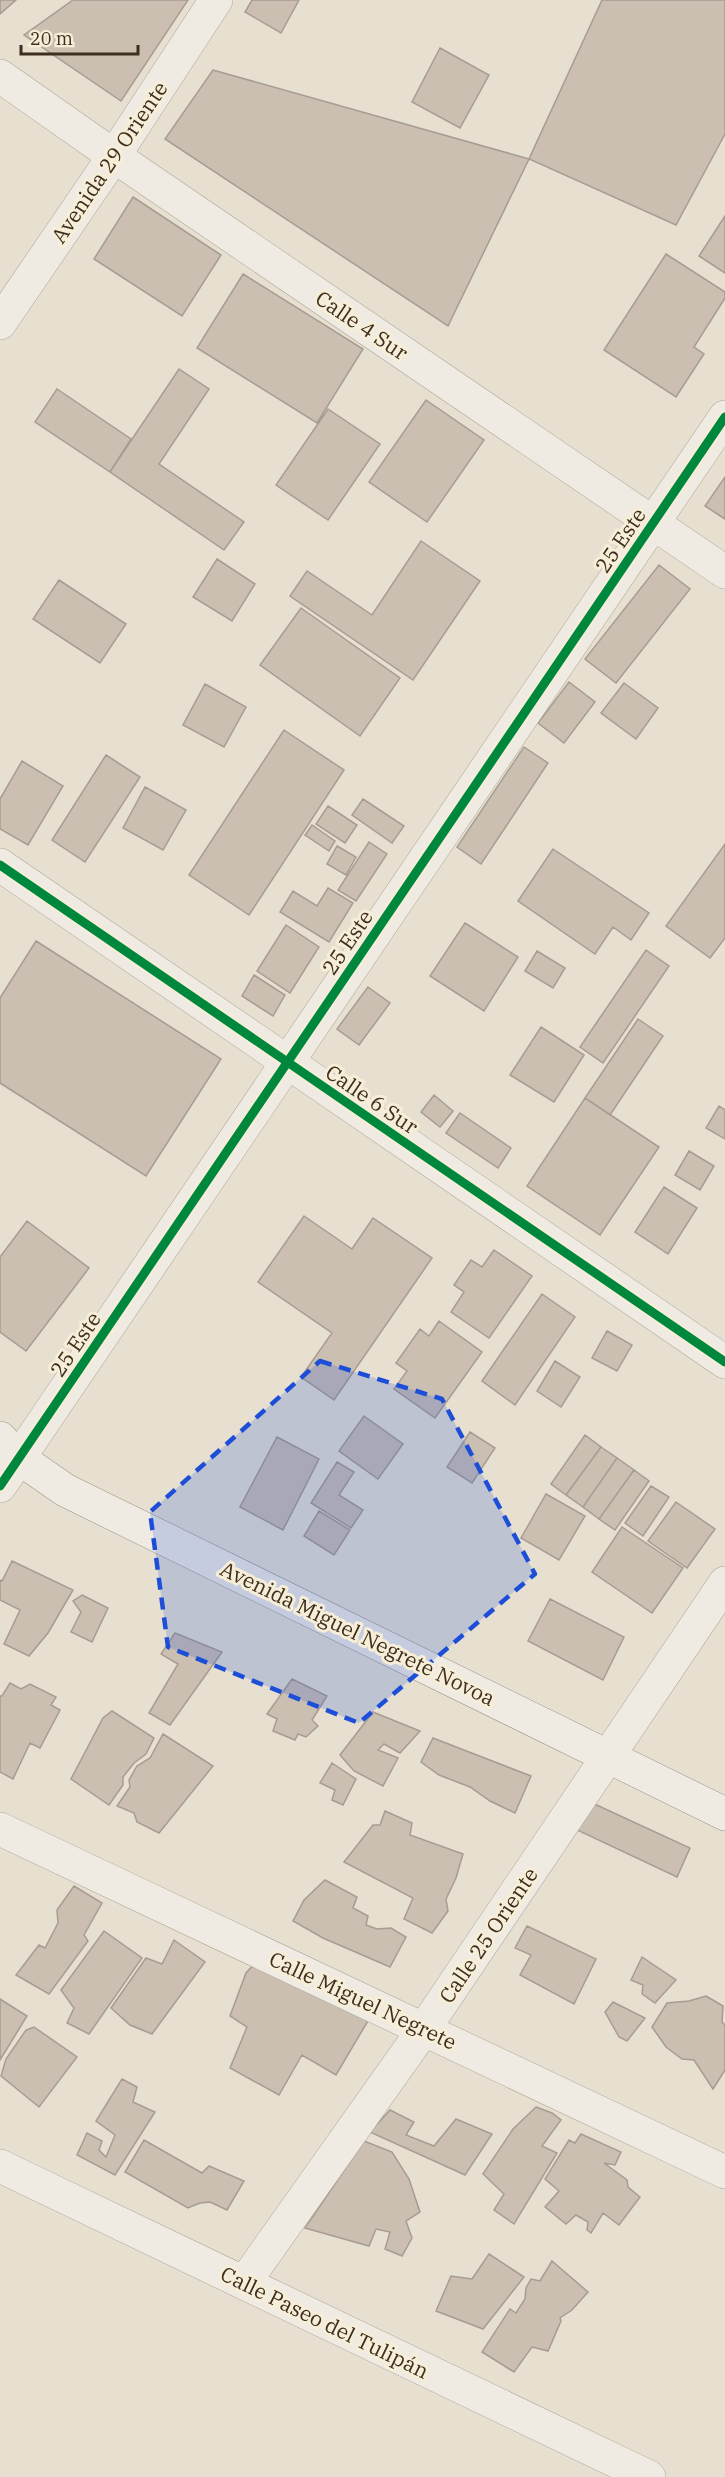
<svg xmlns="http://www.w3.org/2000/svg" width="725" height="2477" font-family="'IBM Plex Serif',serif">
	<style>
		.building { fill: #cbbfb2; stroke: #a89c90; stroke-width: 1.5 }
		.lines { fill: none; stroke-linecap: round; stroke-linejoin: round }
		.street-casing { stroke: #ada599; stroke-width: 34 }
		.secondary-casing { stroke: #9c958a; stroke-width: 34 }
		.street { stroke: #efebe3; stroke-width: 33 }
		.secondary { stroke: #efebe3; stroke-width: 33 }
		.cycleway-casing { stroke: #f7eed8; stroke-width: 13 }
		.cycleway { stroke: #00873e; stroke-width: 9 }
		.marked { fill: #1d4ed8; fill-opacity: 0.2; stroke: #1d4ed8; stroke-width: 4.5; stroke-dasharray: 12 8; stroke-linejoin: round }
		.labels { text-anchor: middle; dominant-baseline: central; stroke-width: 6; stroke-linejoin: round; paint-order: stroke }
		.street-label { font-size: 21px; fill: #3d2e20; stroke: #f7eed8 }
	</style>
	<rect width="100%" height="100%" fill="#e7e0d1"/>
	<path class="building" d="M 0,0 L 16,0 L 0,14 Z
		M 73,0 L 188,0 L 121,101 L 24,35 Z
		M 252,0 L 299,0 L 281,33 L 245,12 Z
		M 602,0 L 725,0 L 725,134 L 676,225 L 529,159 Z
		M 440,48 L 489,75 L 460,128 L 412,102 Z
		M 213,70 L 529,159 L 448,326 L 165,139 Z
		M 133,197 L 221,255 L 182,316 L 94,259 Z
		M 725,216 L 725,273 L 699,256 Z
		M 666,254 L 725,292 L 725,298 L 694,347 L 704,354 L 676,397 L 604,350 Z
		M 243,274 L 363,349 L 317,423 L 197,348 Z
		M 179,369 L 209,389 L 159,464 L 244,522 L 224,550 L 110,472 Z
		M 57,389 L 131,439 L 110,472 L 35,422 Z
		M 426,400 L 484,440 L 427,522 L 369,482 Z
		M 328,409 L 380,444 L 328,520 L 276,485 Z
		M 725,477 L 725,519 L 705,506 Z
		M 421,541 L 480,581 L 413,680 L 290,596 L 307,571 L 372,615 Z
		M 217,559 L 255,584 L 232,621 L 193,597 Z
		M 659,565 L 690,589 L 616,683 L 585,659 Z
		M 59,580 L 126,624 L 100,663 L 33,619 Z
		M 301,608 L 400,678 L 360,736 L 260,665 Z
		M 569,682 L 595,702 L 564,743 L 538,723 Z
		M 624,683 L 658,708 L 636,739 L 601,713 Z
		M 205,684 L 246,707 L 224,747 L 183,725 Z
		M 284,730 L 344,770 L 249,915 L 189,875 Z
		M 524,747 L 548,763 L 481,864 L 457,847 Z
		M 106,755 L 140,777 L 85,862 L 52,840 Z
		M 22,761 L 63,786 L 28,845 L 0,829 L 0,799 Z
		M 145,787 L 186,810 L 163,850 L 123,828 Z
		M 363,799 L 404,826 L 392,843 L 352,815 Z
		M 328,806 L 357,825 L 345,843 L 316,824 Z
		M 312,825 L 335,841 L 329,851 L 305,835 Z
		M 369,842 L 387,854 L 356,901 L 338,890 Z
		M 725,844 L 725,938 L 710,958 L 666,926 Z
		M 337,846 L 356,857 L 346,875 L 327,864 Z
		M 553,849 L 649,913 L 631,940 L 613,927 L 595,954 L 518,901 Z
		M 328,888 L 353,903 L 329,942 L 280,912 L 293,891 L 317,906 Z
		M 465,923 L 518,957 L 484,1011 L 430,976 Z
		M 286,925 L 319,947 L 290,993 L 257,971 Z
		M 36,941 L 221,1059 L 146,1176 L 0,1083 L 0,998 Z
		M 646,950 L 669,966 L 603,1063 L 580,1047 Z
		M 537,951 L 565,968 L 553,988 L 525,971 Z
		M 254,975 L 285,995 L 273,1016 L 242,996 Z
		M 368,987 L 390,1003 L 359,1045 L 337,1029 Z
		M 638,1019 L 663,1036 L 610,1115 L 585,1098 Z
		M 541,1027 L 584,1055 L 554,1102 L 510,1075 Z
		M 434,1095 L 453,1111 L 440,1127 L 421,1112 Z
		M 585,1098 L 659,1147 L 600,1235 L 527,1186 Z
		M 719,1106 L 725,1110 L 725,1139 L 706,1128 Z
		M 460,1113 L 511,1148 L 498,1168 L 446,1133 Z
		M 689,1151 L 714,1166 L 700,1190 L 675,1175 Z
		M 664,1187 L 697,1208 L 668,1254 L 635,1232 Z
		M 304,1216 L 352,1249 L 373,1218 L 432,1258 L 334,1400 L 301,1377 L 332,1333 L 258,1282 Z
		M 27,1221 L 89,1268 L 26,1351 L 0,1332 L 0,1257 Z
		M 494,1250 L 532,1276 L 489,1338 L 451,1312 L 464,1292 L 454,1285 L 471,1260 L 482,1267 Z
		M 542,1294 L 575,1317 L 515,1405 L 482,1381 Z
		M 439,1321 L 482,1352 L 435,1418 L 394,1389 L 407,1371 L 396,1363 L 420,1329 L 429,1336 Z
		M 607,1331 L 632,1345 L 617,1371 L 592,1358 Z
		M 555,1361 L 580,1377 L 561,1407 L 537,1391 Z
		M 364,1416 L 403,1444 L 378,1479 L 339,1451 Z
		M 470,1432 L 495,1448 L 472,1483 L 447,1467 Z
		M 585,1435 L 601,1447 L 566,1495 L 551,1484 Z
		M 277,1437 L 319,1459 L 283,1530 L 240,1507 Z
		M 601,1447 L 617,1458 L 583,1507 L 566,1495 Z
		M 617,1458 L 634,1470 L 599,1519 L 583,1507 Z
		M 337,1462 L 354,1472 L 339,1495 L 363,1510 L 351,1528 L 311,1503 Z
		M 634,1470 L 649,1481 L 615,1530 L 599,1519 Z
		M 651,1486 L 669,1497 L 643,1536 L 625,1523 Z
		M 546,1494 L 585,1516 L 559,1560 L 521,1538 Z
		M 676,1502 L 715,1529 L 687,1568 L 648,1541 Z
		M 319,1511 L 350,1530 L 334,1555 L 304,1536 Z
		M 622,1527 L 683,1568 L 652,1613 L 592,1572 Z
		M 12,1561 L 73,1590 L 48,1633 L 29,1656 L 4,1644 L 20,1610 L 0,1600 L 0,1580 L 2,1581 Z
		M 82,1595 L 108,1608 L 92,1642 L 71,1632 L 81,1612 L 73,1601 Z
		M 550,1599 L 624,1637 L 603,1680 L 528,1641 Z
		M 175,1633 L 222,1652 L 170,1725 L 149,1713 L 178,1664 L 161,1654 Z
		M 292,1679 L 327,1696 L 312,1720 L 318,1726 L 306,1737 L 298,1734 L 295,1740 L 273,1731 L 277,1719 L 267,1714 Z
		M 10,1683 L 21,1689 L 30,1684 L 56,1697 L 51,1705 L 60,1710 L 40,1748 L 30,1743 L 13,1779 L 0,1772 L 0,1696 L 2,1696 Z
		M 112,1711 L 154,1738 L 146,1754 L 134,1763 L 123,1777 L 123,1785 L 109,1805 L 71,1779 L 103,1718 Z
		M 373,1712 L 420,1731 L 400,1753 L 384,1744 L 378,1750 L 398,1758 L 383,1786 L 354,1771 L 340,1755 Z
		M 163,1734 L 213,1766 L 159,1833 L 137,1822 L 134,1813 L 117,1806 L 130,1787 L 129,1780 L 137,1766 L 150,1758 Z
		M 433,1738 L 531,1776 L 515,1813 L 490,1801 L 470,1787 L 439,1775 L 421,1762 Z
		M 332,1763 L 356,1779 L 343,1805 L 332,1800 L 335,1790 L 320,1783 Z
		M 588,1801 L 690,1848 L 677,1877 L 575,1829 Z
		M 385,1811 L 412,1823 L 410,1835 L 463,1854 L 456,1878 L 446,1899 L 448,1911 L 432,1933 L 404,1919 L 413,1898 L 344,1862 L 373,1825 L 380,1825 Z
		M 325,1880 L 357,1897 L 353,1908 L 368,1916 L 366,1925 L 377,1929 L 391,1928 L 406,1937 L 390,1967 L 323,1938 L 293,1921 L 304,1900 Z
		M 74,1886 L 102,1903 L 84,1935 L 88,1941 L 49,1994 L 16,1975 L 39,1945 L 45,1948 L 58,1923 L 57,1910 Z
		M 527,1926 L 596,1959 L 574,2004 L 520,1975 L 531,1955 L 515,1948 Z
		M 104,1931 L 142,1958 L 89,2034 L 67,2023 L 74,2008 L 61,1990 Z
		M 174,1940 L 205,1962 L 152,2034 L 130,2025 L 111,2008 L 146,1958 L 162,1964 Z
		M 642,1957 L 676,1980 L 655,2003 L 642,1994 L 643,1985 L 631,1980 Z
		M 256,1962 L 372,2014 L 336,2075 L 302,2055 L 279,2095 L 230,2068 L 247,2027 L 230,2016 L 246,1973 Z
		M 706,1996 L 723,2006 L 722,2022 L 725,2025 L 725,2070 L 713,2089 L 694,2060 L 682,2059 L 666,2047 L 652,2027 L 667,2003 L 689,2001 Z
		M 0,1999 L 27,2016 L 0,2060 Z
		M 613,2002 L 645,2018 L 627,2041 L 619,2037 L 605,2012 Z
		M 34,2027 L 77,2057 L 39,2107 L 1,2076 L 6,2059 L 26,2030 Z
		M 122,2079 L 137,2087 L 133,2102 L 155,2112 L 115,2175 L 77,2155 L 87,2133 L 102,2141 L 99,2150 L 106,2157 L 115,2135 L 96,2121 Z
		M 536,2107 L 552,2113 L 561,2120 L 542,2146 L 557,2153 L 514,2224 L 494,2210 L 504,2194 L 483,2174 L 513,2129 Z
		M 390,2110 L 414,2122 L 406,2135 L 434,2146 L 456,2119 L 492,2134 L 465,2175 L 370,2132 Z
		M 581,2134 L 621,2152 L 615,2165 L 604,2163 L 627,2180 L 628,2187 L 640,2197 L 619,2225 L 603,2213 L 591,2233 L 587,2230 L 588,2222 L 576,2215 L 566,2224 L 545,2207 L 559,2191 L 545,2179 L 569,2140 L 575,2143 Z
		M 144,2140 L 202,2173 L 209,2166 L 244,2181 L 227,2210 L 210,2202 L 200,2203 L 188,2208 L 125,2172 Z
		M 364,2141 L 392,2152 L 409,2179 L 420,2212 L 406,2221 L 412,2238 L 402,2256 L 385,2249 L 390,2232 L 376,2229 L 369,2246 L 305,2228 Z
		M 489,2254 L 524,2277 L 483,2329 L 436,2311 L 451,2276 L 472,2279 Z
		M 552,2261 L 588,2292 L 572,2310 L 560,2318 L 561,2321 L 548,2351 L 532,2347 L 514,2372 L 482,2352 L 510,2309 L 516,2313 L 525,2299 L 526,2288 L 531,2279 L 540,2281 Z"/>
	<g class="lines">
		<defs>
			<path id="street" d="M 0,76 L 114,156 L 725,572
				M 0,323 L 114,156 L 216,0
				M 0,865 L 725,1362
				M 0,1486 L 725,417
				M 0,1829 L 725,2172
				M 0,2166 L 649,2477
				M 244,2283 L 424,2029 L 725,1583"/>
			<path id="secondary" d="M 0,1438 L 19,1458 L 65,1490 L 725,1814"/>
		</defs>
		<use href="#street" class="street-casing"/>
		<use href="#secondary" class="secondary-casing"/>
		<use href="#street" class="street"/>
		<use href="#secondary" class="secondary"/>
		<defs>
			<path id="cycleway" d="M 0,865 L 725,1362
				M 0,1486 L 725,417"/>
		</defs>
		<use href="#cycleway" class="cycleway-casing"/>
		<use href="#cycleway" class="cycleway"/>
	</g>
	<path class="marked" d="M 320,1361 L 442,1399 L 535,1574 L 359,1723 L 168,1647 L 150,1512 Z"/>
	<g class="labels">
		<g class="street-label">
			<text transform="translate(109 162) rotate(-56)">Avenida 29 Oriente</text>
			<text transform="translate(362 325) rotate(34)">Calle 4 Sur</text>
			<text transform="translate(620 540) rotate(-56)">25 Este</text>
			<text transform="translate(347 942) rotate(-56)">25 Este</text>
			<text transform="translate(372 1099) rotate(34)">Calle 6 Sur</text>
			<text transform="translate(75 1344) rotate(-56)">25 Este</text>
			<text transform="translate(358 1633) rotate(26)">Avenida Miguel Negrete Novoa</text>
			<text transform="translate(488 1935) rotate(-56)">Calle 25 Oriente</text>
			<text transform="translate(363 2000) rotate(25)">Calle Miguel Negrete</text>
			<text transform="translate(325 2322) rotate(26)">Calle Paseo del Tulipán</text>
		</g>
	</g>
	<path d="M21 45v9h117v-9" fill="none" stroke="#3d2e20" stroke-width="3"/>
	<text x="30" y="45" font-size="18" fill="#3d2e20" stroke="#f7eed8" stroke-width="4.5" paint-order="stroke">20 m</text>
</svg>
